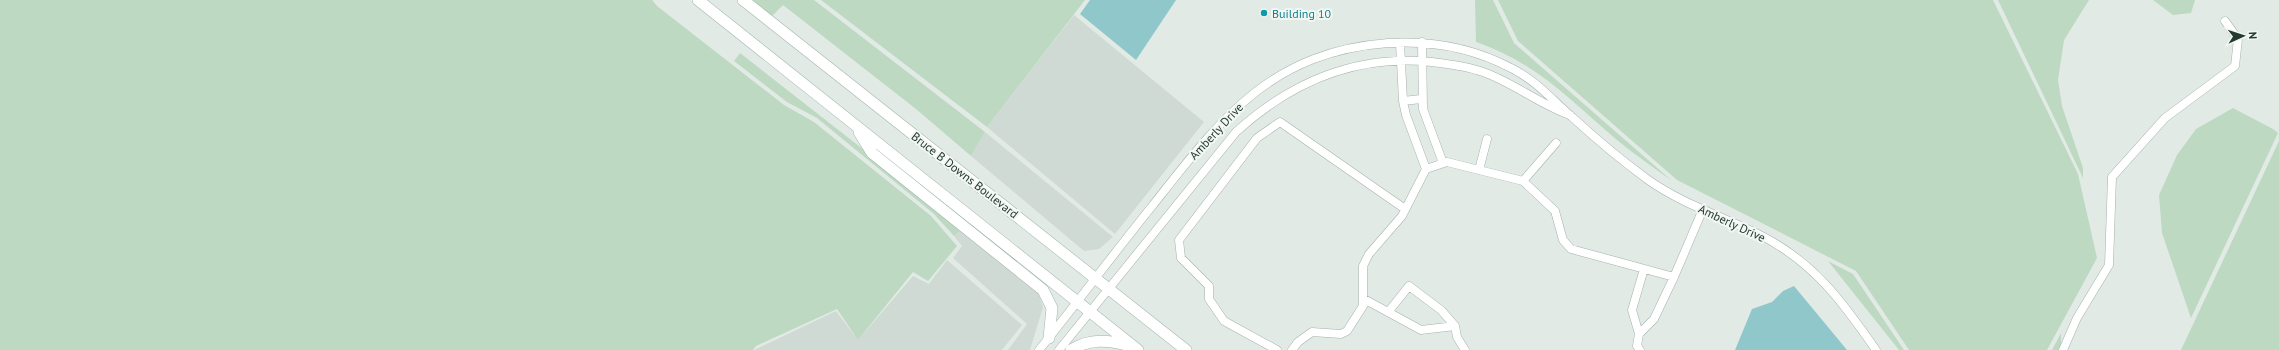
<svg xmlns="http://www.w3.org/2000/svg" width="2279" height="350" font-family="'PT Sans',sans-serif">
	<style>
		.built { fill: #d0dad5 }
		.green { fill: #bdd9c2 }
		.water { fill: #90c7ca }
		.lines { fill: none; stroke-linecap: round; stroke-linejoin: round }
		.minor-casing { stroke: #a5b1ac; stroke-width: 9 }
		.secondary-casing { stroke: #a2b5ac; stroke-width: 12 }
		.minor { stroke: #fff; stroke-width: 8 }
		.secondary { stroke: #fff; stroke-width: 11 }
		.culture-dot { fill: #0f9aa8; stroke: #f2f7f4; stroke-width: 1.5 }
		.labels { text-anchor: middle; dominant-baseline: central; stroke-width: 4; stroke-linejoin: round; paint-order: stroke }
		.culture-label { font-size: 12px; fill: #0d838f; stroke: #f2f7f4; text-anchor: start }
		.street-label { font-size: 12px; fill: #243931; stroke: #f2f7f4 }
	</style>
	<rect width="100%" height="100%" fill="#e2eae6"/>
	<path class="built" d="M 1074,15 L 1204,122 L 1115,234 L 987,127 Z
		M 985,132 L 1113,237 L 1099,249 L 1084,251 L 971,156 Z
		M 961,230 L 1038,292 L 1043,307 L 1030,350 L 1008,350 L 1027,324 L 953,258 L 962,246 L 954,236 Z
		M 947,260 L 1022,325 L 1002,350 L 754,350 L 836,311 L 858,340 L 913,276 L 929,284 Z"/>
	<path class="green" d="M 0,0 L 652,0 L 657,6 L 784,105 L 814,122 L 931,216 L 957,246 L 928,281 L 913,272 L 858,340 L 837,309 L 756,346 L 753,350 L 0,350 Z
		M 751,0 L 814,0 L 985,132 L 971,156 L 916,109 L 783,5 L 772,16 Z
		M 821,0 L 1085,0 L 987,127 Z
		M 1475,0 L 1493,0 L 1514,43 L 1671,180 C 1653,167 1635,155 1617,140 C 1570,100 1537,63 1476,42 Z
		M 1498,0 L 1993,0 L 2078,174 L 2097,258 L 2047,350 L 1909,350 L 1856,271 L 1677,180 L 1518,41 Z
		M 1998,0 L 2089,0 L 2064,40 L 2058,80 L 2062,106 L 2083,168 L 2083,178 Z
		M 2153,0 L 2195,0 L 2191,13 L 2173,15 Z
		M 740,53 L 864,150 L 961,230 L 954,236 L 934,214 L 817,118 L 787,102 L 734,61 Z
		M 2233,108 L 2273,129 L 2278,133 L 2191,318 L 2162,233 L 2159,195 L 2177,155 L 2196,129 Z
		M 2279,141 L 2279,350 L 2181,350 Z
		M 1828,261 L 1853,274 L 1904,350 L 1899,350 Z
		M 2061,333 L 2061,346 L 2066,350 L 2052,350 Z"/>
	<path class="water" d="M 1090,0 L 1176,0 L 1136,60 L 1080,14 Z
		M 1794,286 L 1847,350 L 1735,350 L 1752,309 L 1772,302 L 1783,291 Z"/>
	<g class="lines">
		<defs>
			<path id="minor" d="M 1422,42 L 1423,109 L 1443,163
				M 1400,43 L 1403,101 L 1406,115 L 1426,169
				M 1403,101 L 1421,99
				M 1479,170 L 1487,139
				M 1523,181 L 1556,143
				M 1364,299 L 1421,330 L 1455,326 L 1457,337 L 1465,350
				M 1389,311 L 1409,286 L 1441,310 L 1455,326
				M 1639,334 L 1654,319 L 1674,277
				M 1039,350 C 1078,302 1114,253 1153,205 C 1221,119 1270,52 1388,43 C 1433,40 1474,48 1513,69 C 1539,83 1551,99 1572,117 C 1595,138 1621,160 1647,179 C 1680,203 1721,216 1758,234 C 1813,261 1842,301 1876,350
				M 1059,350 L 1236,132 C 1291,82 1357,54 1432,62 C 1449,64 1467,66 1483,72 C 1514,83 1539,104 1570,115
				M 1277,350 L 1224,321 L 1209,299 L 1209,286 L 1181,258 L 1179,240 L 1257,138 L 1280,122 L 1405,209
				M 1292,350 L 1298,342 L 1312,332 L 1341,334 L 1347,331 L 1363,306 L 1363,266 L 1369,254 L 1402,216 L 1426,169 L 1447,162 L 1523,181 L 1555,211 L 1563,240 L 1571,249 L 1674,277 L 1703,209
				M 1640,350 L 1637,346 L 1639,334 L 1632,310 L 1644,269
				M 2063,350 L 2077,318 L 2109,265 L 2112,177 L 2165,118 L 2235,66 L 2238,39 L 2225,21"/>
			<path id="secondary" d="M 698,0 L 1138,350
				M 743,0 L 1186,350
				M 859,132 L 872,153 L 1043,290 L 1052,308 L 1049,338
				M 1071,350 C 1090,338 1109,340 1130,346"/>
		</defs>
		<use href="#minor" class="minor-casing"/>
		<use href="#secondary" class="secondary-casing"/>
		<use href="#minor" class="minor"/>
		<use href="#secondary" class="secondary"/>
	</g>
	<circle class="culture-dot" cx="1264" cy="13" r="4"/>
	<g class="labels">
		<g class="culture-label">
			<text x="1272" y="13">Building 10</text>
		</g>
		<g class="street-label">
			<text transform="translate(1216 131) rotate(-47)">Amberly Drive</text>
			<text transform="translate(965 175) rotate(38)">Bruce B Downs Boulevard</text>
			<text transform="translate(1732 223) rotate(25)">Amberly Drive</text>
		</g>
	</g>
	<g transform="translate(2243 36) rotate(87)" stroke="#f2f7f4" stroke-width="3" paint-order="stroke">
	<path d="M0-3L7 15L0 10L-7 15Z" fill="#243931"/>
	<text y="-6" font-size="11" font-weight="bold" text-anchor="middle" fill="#243931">N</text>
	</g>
</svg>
